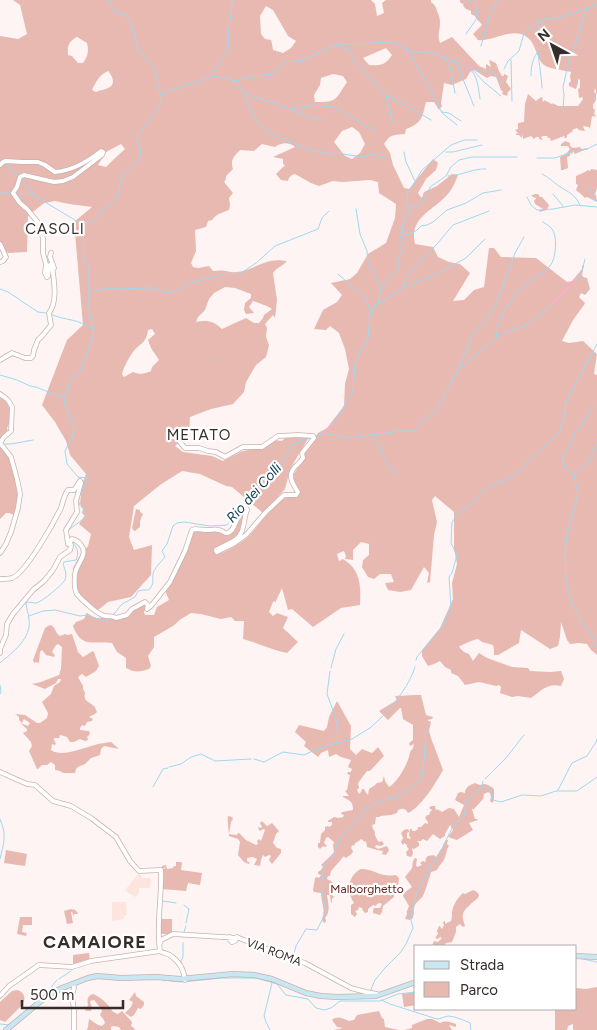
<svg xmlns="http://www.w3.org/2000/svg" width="597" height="1030" font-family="Figtree,sans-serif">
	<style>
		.built { fill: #fee4df }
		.green { fill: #e8b9b1; fill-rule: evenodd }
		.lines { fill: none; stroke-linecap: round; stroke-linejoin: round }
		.stream { stroke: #9ed8f1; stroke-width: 1 }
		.tertiary-casing { stroke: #c9b2ae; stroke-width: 5.5 }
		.secondary-casing { stroke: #c9b2ae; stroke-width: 6 }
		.tertiary { stroke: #fff; stroke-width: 4 }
		.secondary { stroke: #c8e7f3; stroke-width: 4.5 }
		.labels { text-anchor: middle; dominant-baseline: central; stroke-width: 4.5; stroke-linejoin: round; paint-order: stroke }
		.park-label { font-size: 12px; fill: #67231c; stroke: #fff }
		.street-label { font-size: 12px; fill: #362d2b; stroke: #fff }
		.water-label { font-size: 14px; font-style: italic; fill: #104254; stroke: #fff }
		.quarter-label { font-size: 15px; letter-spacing: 1px; fill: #362d2b; stroke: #fff }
		.district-label { font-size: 18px; font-weight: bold; letter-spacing: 1px; fill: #362d2b; stroke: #fff }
	</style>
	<rect width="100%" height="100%" fill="#fef4f3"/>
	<path class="built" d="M 140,873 L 142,878 L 151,878 L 150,888 L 139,888 L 139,893 L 135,897 L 130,894 L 125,890 L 136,877 Z
		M 112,902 L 126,902 L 127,915 L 124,916 L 124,919 L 112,921 Z"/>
	<path class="green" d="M 13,0 L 371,0 L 375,4 L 377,16 L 384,13 L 382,3 L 386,0 L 431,0 L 431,2 C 435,5 436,7 437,11 C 439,15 440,19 440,23 C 440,31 437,35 440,43 L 452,37 L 479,66 L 486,69 L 486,64 L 491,67 L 489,60 L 492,61 L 493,62 L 496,63 L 499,71 L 502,76 L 504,76 L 504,74 L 508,76 L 506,82 L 511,89 L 508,92 L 507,96 L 502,94 L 503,91 L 505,91 L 502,91 L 501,90 L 496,77 L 491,76 L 487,78 L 474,70 L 470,72 L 466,79 L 452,85 L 444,83 L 441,104 L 442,106 L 439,110 L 434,102 L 426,102 C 422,118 422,123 406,129 L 405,134 C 393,135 391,134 384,144 L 390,153 L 393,165 L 404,188 L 409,189 L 433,159 L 438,163 L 436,170 L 426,179 L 418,193 L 420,196 L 422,198 L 424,192 L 437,186 L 452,174 L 458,175 C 455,183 452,190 446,196 C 431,212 409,218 415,244 L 433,247 L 438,257 L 449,262 L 460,264 L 470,273 L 453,301 L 464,300 L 474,290 L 484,287 L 489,248 L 494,248 L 501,257 L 536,258 L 567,282 L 572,281 L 582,269 L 582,266 L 584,265 L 582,275 L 583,277 L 587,278 L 590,289 L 585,295 L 581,293 L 579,297 L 585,303 L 584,305 L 573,320 L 562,341 L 569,343 L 583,341 L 597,354 L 594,374 L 597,375 L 597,655 L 591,650 L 587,644 L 579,643 L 570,644 L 567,640 L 561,622 L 560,637 L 558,646 L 550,649 L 521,630 L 519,643 L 498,655 L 494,655 L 494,649 L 493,645 L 482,642 L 478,639 C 475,639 464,644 460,646 L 459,647 L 464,652 L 469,654 L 473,661 L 479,653 L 487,658 L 512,667 L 528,668 L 530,671 L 550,672 L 561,671 L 564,679 L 561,686 C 547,683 541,691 531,698 L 518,696 L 512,697 L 500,693 L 501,687 L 499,685 L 496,686 L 479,682 L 465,685 L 458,676 L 451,673 L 451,670 L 445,667 L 440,661 L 434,664 L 428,666 L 422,656 L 422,650 L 440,628 L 453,599 L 452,583 L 457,564 L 454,549 L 454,512 L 435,496 L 432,500 L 437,522 L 434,535 L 430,582 L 427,583 L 429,573 L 424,567 L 411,590 L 400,592 L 388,590 L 385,583 L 394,582 L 391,574 L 380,574 L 374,579 L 368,577 L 362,567 L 363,560 L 369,555 L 369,544 L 361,542 L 353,550 L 353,560 L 345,559 L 346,556 L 344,551 L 337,554 L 339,561 L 343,559 C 361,570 361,586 360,605 L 341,608 L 313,627 L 292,609 L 288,610 L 282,588 L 275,603 L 275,601 L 273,602 L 269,612 L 273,616 L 277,613 L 288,617 L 283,628 L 298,642 L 287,653 C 272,650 258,643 243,639 L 244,621 L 235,621 L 231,617 L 221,619 L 201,614 L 191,613 L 181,619 L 173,626 L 154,637 L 154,647 L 148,656 L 151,666 L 149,669 C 140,672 135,673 126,668 L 126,658 L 117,652 L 112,643 C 92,641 81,648 73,626 L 76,622 L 84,619 L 86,614 L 87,613 L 95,618 L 125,617 L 130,615 L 133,610 L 144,605 L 146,607 L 144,612 L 145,615 L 154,615 L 157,607 L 169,600 L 165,590 L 177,571 L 193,531 L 196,531 L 222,532 L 234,530 L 242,511 L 244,509 L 245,511 L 241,532 L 237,537 L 214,550 L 214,552 L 216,555 C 227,551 238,545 247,538 C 259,526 268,510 281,500 C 287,496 293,498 299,495 L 299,491 L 294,483 L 294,474 L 304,458 L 305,452 L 318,433 L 327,428 L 344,406 L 345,384 L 349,369 L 345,349 L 339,333 L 330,326 L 326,330 L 314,329 L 323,310 L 337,302 L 342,295 L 331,283 L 350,279 L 357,273 L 368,254 L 386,243 L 395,218 L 396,204 L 379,193 L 378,182 L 370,180 L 342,182 L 333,181 L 319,186 L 311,183 L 295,174 C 291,175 289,177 288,181 L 281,180 L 276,174 L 285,165 L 283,164 L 283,159 L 273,157 L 295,147 C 289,142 282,142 275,147 L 262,144 L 254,151 L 240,150 C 234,156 230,160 233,169 L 226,176 L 226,179 L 224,182 L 233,193 L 229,198 L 230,205 L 229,210 C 222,213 217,213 212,220 L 208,221 L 206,227 L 195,230 L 196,251 L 191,263 L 193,267 L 198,268 L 209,266 L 213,271 C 217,271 220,270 225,271 C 229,271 232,273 237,272 C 256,270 264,257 287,261 C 283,266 277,267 273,273 L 277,300 L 275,318 L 273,315 L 265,324 L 267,328 L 266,337 L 269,345 L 266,357 L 256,365 L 246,382 L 244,392 L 233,404 L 211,409 L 190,417 L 189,434 L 175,446 L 183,452 L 212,456 L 223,461 L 243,451 L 259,448 L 274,440 L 282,441 L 286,437 L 309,437 L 290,469 L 285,489 L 263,513 L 232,487 L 226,486 L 200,474 L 182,471 L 160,485 L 134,506 L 129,537 L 134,550 L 152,545 L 151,575 L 131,597 L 108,602 L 97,611 L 79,595 L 75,588 L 76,584 L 73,583 L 73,568 L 79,557 L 88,546 L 91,534 L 79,524 L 85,516 L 82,513 L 83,509 L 80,504 L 81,494 L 77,493 L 78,486 L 83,482 L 86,474 L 70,455 L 66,441 L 55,422 L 42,405 L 67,340 L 83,325 L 74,222 L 92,207 L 69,204 L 55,201 L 44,203 L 28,216 L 27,252 L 8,253 L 0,247 L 0,36 L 18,39 L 27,34 L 20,5 ZM 266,6 L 273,10 L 288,36 L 296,41 L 291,48 L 283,53 L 273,50 L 272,44 L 271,40 L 265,39 L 261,34 L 260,16 ZM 77,37 L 87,43 C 89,51 88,56 83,63 L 78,63 L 72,56 L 68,55 C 67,46 69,41 77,37 ZM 386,48 L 392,55 C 386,65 380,66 369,65 L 363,58 ZM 108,71 C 113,76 116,85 108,88 C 104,90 100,90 96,92 L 92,90 C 96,82 99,75 108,71 ZM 333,74 L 343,76 L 347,82 C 335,100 338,102 315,102 L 314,95 L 320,85 L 321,78 ZM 352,127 L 359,132 L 365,144 L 360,153 L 352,159 L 345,156 L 334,142 L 342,131 ZM 121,144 L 125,149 L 112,161 L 106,167 L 98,165 L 106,152 ZM 225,287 L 235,288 L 251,294 L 251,298 L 245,303 L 244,310 L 246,314 L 254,313 L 249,307 L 253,301 L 267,306 L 272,309 L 264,315 L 263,318 L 259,323 L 254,323 L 246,318 L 222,329 C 213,321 208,320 196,322 L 198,317 L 205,310 L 209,299 L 214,293 ZM 152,329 L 155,334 L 148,340 L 151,348 L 159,360 L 152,367 L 151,371 C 144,374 140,375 133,372 L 124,377 L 122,374 C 124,366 128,359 133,352 C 141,342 146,344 148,330 Z
		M 460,0 L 597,0 L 597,95 L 595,88 L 594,92 L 596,93 L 596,100 L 593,105 L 593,108 L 595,110 L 594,113 L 596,117 L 592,116 L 590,129 L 589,127 L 583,126 L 585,131 L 579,130 L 577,128 L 572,130 L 573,131 L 567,135 L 567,137 L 566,138 L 564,138 L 565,136 L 564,136 L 551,141 L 550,138 L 548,138 L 547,136 L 543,136 L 541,137 L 543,140 L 539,139 L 539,137 L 536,137 L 534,139 L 531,136 L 523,139 L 523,134 L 522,138 L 519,135 L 516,135 L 516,133 L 517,134 L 518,133 L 515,130 L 518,129 L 518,123 L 524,122 L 525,104 L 528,94 L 536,101 L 541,97 L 543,98 L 542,100 L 544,102 L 544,100 L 550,103 L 550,104 C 553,103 555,104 558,106 L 578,106 L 583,99 L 582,97 L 579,98 L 578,89 L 580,88 L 580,80 L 579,79 L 578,80 L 578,83 L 576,89 L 569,86 L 569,83 L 571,81 L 570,77 L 571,72 C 564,70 549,69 544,65 C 534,56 537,39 521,34 C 508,30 490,42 478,40 L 473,34 L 482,25 L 476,18 L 475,16 L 471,14 L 471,11 L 466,9 L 463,6 L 464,3 L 462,4 L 460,2 Z
		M 564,142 L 565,141 L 570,143 L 570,146 L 573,148 L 580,147 L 581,149 L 588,148 L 588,149 L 586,150 L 584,150 L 575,154 L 574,153 L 575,151 L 573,151 L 572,154 L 570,153 L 570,156 L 567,157 L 568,168 L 563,170 L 561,170 L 560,157 L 566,154 L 570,149 L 568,146 L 561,146 L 561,144 Z
		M 591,169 L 597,170 L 597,188 L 595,194 L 594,194 L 595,195 L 596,194 L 597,202 L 587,197 L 585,198 L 582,195 L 576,190 L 578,185 L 576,184 L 576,176 L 587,171 L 587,170 L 590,171 Z
		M 535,194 L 538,194 L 540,197 L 542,197 L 549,205 L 547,210 L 539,212 L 540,210 L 543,209 L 535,204 L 534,200 L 536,199 L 536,198 L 533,197 L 531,195 L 533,195 Z
		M 0,398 C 12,402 12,419 7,428 L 8,432 L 0,439 Z
		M 0,446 L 9,457 L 9,462 L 12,463 L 19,495 L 15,514 L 14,515 L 9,513 L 6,513 L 0,519 Z
		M 136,509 L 140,510 L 140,512 L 143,514 L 140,521 L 140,527 L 135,531 L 134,531 L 132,528 Z
		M 51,625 C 56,628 55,633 60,636 L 65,634 L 68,635 L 72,634 L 78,652 L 83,657 L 93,651 L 94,652 L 99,666 L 96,671 L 86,677 L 82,674 L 78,677 L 83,686 L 83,689 L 85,693 C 83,702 89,701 94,706 C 95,707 96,710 97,712 L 95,714 L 89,717 L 93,719 L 92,721 L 87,722 L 85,726 L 82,725 L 80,728 L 80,730 L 89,731 L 90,734 L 87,737 L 88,740 L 85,741 L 80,739 L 74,742 L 70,742 L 67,737 L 60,735 L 59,738 L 54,738 L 54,740 L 56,744 L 55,745 L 52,744 L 51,750 C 62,758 82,748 95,745 C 100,743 106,743 111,742 L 119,749 L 104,746 L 101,749 L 100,755 L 91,758 L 85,764 L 78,767 L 76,769 L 75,773 L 63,773 L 60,771 L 55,770 L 55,765 L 51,762 L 47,765 L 42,765 L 38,769 L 37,769 L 29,751 L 32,746 L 31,742 L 23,733 L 27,731 L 27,729 L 20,723 L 28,726 L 30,723 L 24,719 L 22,723 L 19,720 L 19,717 L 15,714 L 25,715 L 37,723 L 40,723 L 47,718 L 48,713 L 42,702 L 51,694 L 54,686 L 60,682 L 61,679 L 58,679 L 56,683 L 45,689 L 32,684 L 41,682 L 59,675 L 61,669 L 62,647 L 58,644 L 56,645 L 52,652 L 55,655 L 54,657 L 46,655 L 43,651 L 42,650 L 40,652 L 39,663 L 36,662 L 34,663 L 33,660 L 45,628 L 48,626 Z
		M 415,695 L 421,695 L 426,715 L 433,717 L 432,719 L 427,720 L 431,722 L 429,731 L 431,738 L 443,770 C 436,783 421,807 408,813 C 405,808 403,808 398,810 L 397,813 L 391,815 L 380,816 L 380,817 L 376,817 L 375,824 L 372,825 L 373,829 L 375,832 C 374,835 377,840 379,842 L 382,841 L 384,844 L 381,846 L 376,845 L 375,847 L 378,849 L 387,846 L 389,850 L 386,855 L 382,854 L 383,851 L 377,850 L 367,847 L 366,841 L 365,842 L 361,839 L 359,841 L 355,843 L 354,846 L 352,845 L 351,849 L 352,849 L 353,852 C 351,855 348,857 345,858 L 344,856 L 331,871 L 330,876 L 328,876 L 327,879 L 331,881 L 333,883 L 332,885 L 333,888 L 331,892 L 334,897 L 332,899 L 332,902 L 331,903 L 330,895 L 327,895 C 328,903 331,911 325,918 L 326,920 L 325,923 L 323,922 L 322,919 C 326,910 321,902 321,893 L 314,892 L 313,890 L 315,878 L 317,877 L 319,878 L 321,875 L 318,874 L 318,872 L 321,870 L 323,867 L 321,865 C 324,862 333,854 334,852 C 334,851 333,845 333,845 L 334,842 L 328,837 L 326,838 L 324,843 L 327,846 L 325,847 L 323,846 L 320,849 L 318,847 L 318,843 L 320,843 L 321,834 L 325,830 L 325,827 L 328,826 L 329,827 L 332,825 L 332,822 L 328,822 L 328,821 L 334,817 L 339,818 L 343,817 L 344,815 L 341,814 L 342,812 L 353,810 C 353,800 349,801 343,797 L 343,796 L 349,796 L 345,791 L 347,790 L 350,775 L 347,774 L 348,772 L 351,772 L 352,769 L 348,767 L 351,760 L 341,757 L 336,754 L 329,757 L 328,750 L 321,753 L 318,757 L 304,746 L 306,742 L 295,732 L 299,725 L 324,731 L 327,727 L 329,717 L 337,701 L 351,726 L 350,749 L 356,755 L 362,749 L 372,753 L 378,747 L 384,756 L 370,771 L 367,771 L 358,783 L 359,788 L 357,790 L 359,794 L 361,792 L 362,789 L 364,789 L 366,793 L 368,795 L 369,789 L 375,785 L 377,783 L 382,782 L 384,776 L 385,781 L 389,787 C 398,782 409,762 410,752 L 413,748 L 414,744 L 410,746 L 409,743 L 413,740 L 413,725 L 403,719 L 401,708 L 400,708 L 388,720 L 379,711 L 397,700 L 395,696 Z
		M 475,783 L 480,785 L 483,784 C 487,784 491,786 494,789 L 494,798 L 493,803 L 490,801 L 491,797 L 490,793 L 488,792 L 484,794 L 483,799 L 474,809 L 472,809 L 475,819 L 477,819 L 478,820 L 469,823 L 473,830 L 457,840 L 448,837 L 453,830 L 450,825 L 445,834 L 445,836 L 440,839 L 433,834 L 427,841 L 423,839 L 421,841 L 417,841 L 419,843 L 419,846 L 414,849 L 412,848 L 413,854 L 411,857 L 407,856 L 406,852 L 409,849 L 407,847 L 407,845 L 404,843 L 403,845 L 402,844 L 401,842 L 403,838 L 401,833 L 404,830 L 407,829 L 409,830 L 409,832 L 407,833 L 407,838 L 411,839 L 409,835 L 410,829 L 412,829 L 412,831 L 415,831 L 418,829 L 418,827 L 421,827 L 425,823 L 428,824 L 428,822 L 425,818 L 427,815 L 429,815 L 430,812 L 432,810 L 429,808 L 431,806 L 435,806 L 436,811 L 437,809 L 442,812 L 449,808 L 454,809 L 459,817 L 464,805 L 455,800 L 458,793 L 461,792 L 465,793 C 465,787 470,785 475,783 Z
		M 228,816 L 232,817 L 233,819 L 231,822 L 229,834 L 237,835 L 238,833 L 239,833 L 246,840 L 256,845 L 258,844 L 257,841 L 259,839 L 261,841 L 265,830 L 263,829 L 260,831 L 258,828 L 258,827 L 260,828 L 262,827 L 260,823 L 262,821 L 267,826 L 272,823 L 279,831 L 276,834 L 273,843 L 277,848 L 281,849 L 281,853 L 272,864 L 269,860 L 271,856 L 269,855 L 265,857 L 263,855 L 261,860 L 260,866 L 254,865 L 257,859 L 253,857 L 247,858 L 247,861 L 250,863 L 249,864 L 244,862 L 238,855 L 240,842 L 238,839 L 229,836 C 229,831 227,820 228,816 Z
		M 446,840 L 448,840 L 447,844 L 449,846 C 446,850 447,852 445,857 C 444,862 439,865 437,870 L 431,872 C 430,876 425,892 423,896 C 418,903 413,902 414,914 L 413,916 L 413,918 L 410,920 L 405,919 L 407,914 C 406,910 408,910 409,906 L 403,896 L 404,893 L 412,887 L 405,877 L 412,868 L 413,861 L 415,858 L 417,859 L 416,865 L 417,867 L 422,865 L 420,863 L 423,861 L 424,861 L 425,863 L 426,858 L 428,856 L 434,855 L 436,857 L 441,849 L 443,848 L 443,845 Z
		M 6,850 L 27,854 L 25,866 L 4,863 Z
		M 176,862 L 181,862 L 182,863 L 181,870 L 202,873 L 200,885 L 188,883 L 186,891 L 162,889 L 164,877 L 163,870 L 166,867 L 162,869 L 162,866 L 166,865 L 167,869 L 173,868 L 174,866 L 176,866 Z
		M 361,869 C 375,869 380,878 396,875 L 399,878 L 398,887 L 394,886 L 397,892 L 397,895 L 394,895 L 394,897 L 383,906 L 382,912 L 380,915 L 373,913 L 373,910 L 374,908 L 380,908 L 382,904 L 380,903 L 377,904 L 376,906 L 373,905 L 368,909 L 368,912 L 365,913 L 363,911 L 362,908 L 359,907 L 358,910 L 355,911 L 357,914 L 355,917 L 351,914 L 351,905 L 354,903 C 346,892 348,875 361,869 Z
		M 473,890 L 477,892 L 479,895 L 478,898 C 474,901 463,910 463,914 C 462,917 464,923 465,926 L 463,927 L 460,924 L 456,927 L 456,932 L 452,942 L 446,943 L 444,946 L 432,946 L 434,941 L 438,942 L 442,938 L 440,937 L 438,939 L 435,938 L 438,934 L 437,931 L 439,926 L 440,926 L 441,928 L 442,929 L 444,925 L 443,923 L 444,921 L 445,921 L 445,924 L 451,921 C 452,918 452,915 452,912 C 453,905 458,897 463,893 L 465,894 Z
		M 71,909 L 73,910 L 74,909 L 78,913 L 77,914 L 74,914 L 74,917 L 72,912 L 71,912 L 73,923 L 67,924 L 64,911 Z
		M 20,917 L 32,917 L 32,925 L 23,925 L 22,932 L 27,933 L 26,936 L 17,934 Z
		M 161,919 L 172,919 L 172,933 L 169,933 L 169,934 L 161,934 L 160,932 Z
		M 89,953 L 90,961 L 73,964 L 73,955 Z
		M 597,987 L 597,1030 L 573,1030 L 573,1024 L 568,1026 L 567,1030 L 555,1030 L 555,1009 L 576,1009 L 576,988 L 586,989 Z
		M 17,990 C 24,992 26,997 23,1004 L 5,1022 L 0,1020 L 0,1002 L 12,991 Z
		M 135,992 L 136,996 L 144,1002 L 144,1005 L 141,1009 L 138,1008 L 134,1015 L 131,1017 L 125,1013 L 131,1007 L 133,1002 L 129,1000 Z
		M 416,992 L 416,1005 L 404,1007 L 402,994 Z
		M 93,994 C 98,996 105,1001 108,1005 C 113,1010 110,1011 118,1014 L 122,1011 L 132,1022 L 131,1026 L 134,1028 L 135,1030 L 121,1030 L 119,1027 L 113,1026 L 111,1027 L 111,1030 L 87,1030 L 88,1027 L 89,1019 L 98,1025 L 102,1026 L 105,1023 L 104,1020 L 100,1015 L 102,1011 L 99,1006 L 94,1000 L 90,1001 L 92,1008 L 91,1011 L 85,1011 L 88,1005 C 87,1000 87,996 93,994 Z
		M 379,1011 L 382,1018 L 384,1019 L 385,1027 L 399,1030 L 334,1030 L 343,1028 L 337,1027 L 332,1020 C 338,1015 343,1019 349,1021 L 354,1020 L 357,1015 Z
		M 427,1019 L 432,1019 L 440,1023 C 446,1020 450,1022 456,1024 L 456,1027 L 449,1025 L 452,1030 L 404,1030 L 412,1028 L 412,1025 Z"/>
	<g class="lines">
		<path class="stream" d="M 463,4 L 471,0
			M 541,20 C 533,43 541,65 542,88
			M 466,34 L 477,18 L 475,0
			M 336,44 L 351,52 L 352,58 L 386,96 L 393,123
			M 481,46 L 490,13 L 498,0
			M 407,49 L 429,87 L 442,113 L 457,125
			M 445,58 L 450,66 L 455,93
			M 511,60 L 512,101
			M 453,61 C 476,67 477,77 480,99
			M 471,68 L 485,83 L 501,96
			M 473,69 C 488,73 492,69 502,83
			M 504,69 L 508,61 L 519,51 L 524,33 L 538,22 L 546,19 L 554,19 L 592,7 L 597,4
			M 211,76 L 229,48 L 228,36 L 232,6 L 232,0
			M 531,76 C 531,68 532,60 537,53
			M 235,81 L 245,95 L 254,118 L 267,132 L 310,150 L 330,154 L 335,153 L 364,157 L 372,154 L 386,157
			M 246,94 L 288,108 L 307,117 L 323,120
			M 161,95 L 169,91 L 215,76 L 235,81 L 253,76 L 273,74 L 286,62 L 303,60 L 338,44 L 353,44 L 391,42 L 413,52 L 429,52 L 453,61 L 458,67 L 474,106
			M 386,96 L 395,99 L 431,120
			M 291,109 L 312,105 L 334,107 L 375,131
			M 563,109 L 564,95 L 563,87 L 569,60 L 580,32 L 583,19 L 588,8
			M 442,112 L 449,113 L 461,121
			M 404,152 L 406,162 L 415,181
			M 446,152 L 453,152 L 482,145
			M 537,158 L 555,158 L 572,152 L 587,149 L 597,144
			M 5,165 L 18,175
			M 542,174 C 549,177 553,182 559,186 C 569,193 574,193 580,205
			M 448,176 C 461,176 473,168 486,169
			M 21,179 L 35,196 L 83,225
			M 594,187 L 597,188
			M 588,189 L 590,195 L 597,201
			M 0,193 L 12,193
			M 15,193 L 28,194 L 34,196
			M 553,194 L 563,206
			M 527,197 L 531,205 L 537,210 L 553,209 L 575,205 L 597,207
			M 356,209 L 360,234 L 367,251 L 368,262 L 381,288
			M 410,209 L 425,200 L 430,187 L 446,176 L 451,167 L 459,160 L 472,157 L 517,157
			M 402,233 L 408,235 L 417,230 L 421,226 L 427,225 L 433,222 L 447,210 L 466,203 L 483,193 L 501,190
			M 338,274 L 365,298 L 371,309
			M 403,288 L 439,273 L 466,258 L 485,239
			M 0,289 L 8,292 L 38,312 L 46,313
			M 89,292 L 107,288 L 121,289 L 144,288 L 152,288 L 168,293 L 179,290 L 188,283 L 214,277 L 224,274 L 241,273 L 256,263 L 275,246 L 318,229 L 322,218 L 329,211
			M 379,303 L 383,302 L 402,288 L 409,273 L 437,244 L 453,225 L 489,211
			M 50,314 C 65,321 80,318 92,330
			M 496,338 C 498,318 505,308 518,293 C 520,291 522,287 525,285 C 533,278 543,274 550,266 C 556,259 558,236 552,229 C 550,226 546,224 543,222
			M 215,361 L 217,362
			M 458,369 L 474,332 L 485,322 L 497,303 L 515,253 L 524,237
			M 0,375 L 17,380 L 30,386 L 36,387 L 58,396 L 65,397
			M 594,405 C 593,407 591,409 589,412 C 584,420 584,426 575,432 L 570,446 L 563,455 L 563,461 L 566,469 L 574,475 L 578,494 L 567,535 L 565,553 L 566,580 L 571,602 L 579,615 L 580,620 L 592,636 L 597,647
			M 324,433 L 348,438 L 401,431 L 415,431 L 422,421 L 436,411 L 457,371 L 461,367 L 496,338 L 502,334 L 528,324 L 551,305 L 581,275 L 585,259
			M 316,436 L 323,433 L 334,422 L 353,392 L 355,362 L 368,338 L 369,325 L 371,310 L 378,303 L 381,288 L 398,269 L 398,258 L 404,248 L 400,238 L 403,231 L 402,226 L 410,209 L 407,202 L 408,193 L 422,170 L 451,145 L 464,140 L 477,140
			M 371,436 C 380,443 382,456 388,465 C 390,469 394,471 397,474
			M 3,444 L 11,444 L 33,440
			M 574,475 C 577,472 581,470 584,466 C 590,460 594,451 597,443
			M 68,531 C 74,524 84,522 86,513 C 85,509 80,507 79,503 C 77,497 86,485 87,478 L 78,477 L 67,464 L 65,451 L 72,437 L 74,429 L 73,422 L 64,402 L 70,380 L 80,371 L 93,337 L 94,332 L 92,326 L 89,308 L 89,267 L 84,261 C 84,255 83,249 83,244 C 83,243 84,241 84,240 C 83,232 80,232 86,224 C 96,222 99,213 107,207 C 111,204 116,201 118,195 C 120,189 119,182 124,176 C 129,169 138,164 141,155 C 141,148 137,142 137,136 L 155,114 L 162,101 L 154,68 L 144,56 L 139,51 L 132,26 L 126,15 L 115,12 L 108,0
			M 113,615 L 122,604 L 135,597 L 138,591 L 142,590 L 149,590 C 155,582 152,582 153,574 C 154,568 161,562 165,557 L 162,551 L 167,544 L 173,526 L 177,523 L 184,522 L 210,526 L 227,525 L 248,497 L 279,468 L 293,444 L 310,438
			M 29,616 L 43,611 L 55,610 L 80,616 L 87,615 L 104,621 L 106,621 L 110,618
			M 416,660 L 417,657 L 442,627 L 451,607 L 449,577 L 452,573 L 457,555 L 451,543 L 452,522 L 460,512 L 473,503 L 478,496 L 490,486 L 506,480 L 521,470 L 527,462 L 560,432 L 565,413 L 566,402 L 597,344
			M 0,663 C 13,652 32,638 29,619 C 29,614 26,609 26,603 L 28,602 C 31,602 33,603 36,603 C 42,602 62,585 65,580 C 67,574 65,569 63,564 L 64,562 L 76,560 C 79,553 78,549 73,543
			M 331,668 L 336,649 L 344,634
			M 0,685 L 1,692 L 0,694
			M 385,714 C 397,700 410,684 415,667
			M 337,743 L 352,739 L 370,728 L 383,716
			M 254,759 L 264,762 L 283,752 L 304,755 L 317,749 L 337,743 L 338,732 L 335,716 L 327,694 L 330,671
			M 169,767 L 181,764 L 191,757 L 201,754 L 215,761 L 251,759
			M 493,771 L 506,758 L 524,735
			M 485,779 L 492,772
			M 153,787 L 163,769 L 168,768
			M 483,787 C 490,789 493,792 493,800 L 501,802 L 522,795 L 541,796 L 556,791 L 577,791 L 597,777
			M 558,790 L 572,763 L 587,756 L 596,742 L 597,739
			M 0,819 C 7,835 4,842 0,859
			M 162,901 L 176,903
			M 184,905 L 189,909 L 186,923
			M 184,932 L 186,926
			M 293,957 L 296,946 L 306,929 L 317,930 L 326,912 L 321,886 L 324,866 L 333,857 L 335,854 L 336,846 L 340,838 L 352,825 L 360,819 L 365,809 L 384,800 L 398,796 L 411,788 L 420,780 L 422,776 L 424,762 L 426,728
			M 578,958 L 597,962
			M 180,963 L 183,957 L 183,943
			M 59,979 L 71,971
			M 88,980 L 99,978
			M 125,980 L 151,979
			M 163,980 L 181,982 L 222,978 L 256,978 L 277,984 L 286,995 L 308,999 L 316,1008 L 324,1010 L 331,1008 L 340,1001 L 380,1001 L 398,994 L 416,992
			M 370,992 L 375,980 L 385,968 L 400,953 L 406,944 L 413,928 L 410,916 L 417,894 L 431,864 L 436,861 L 454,824 L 464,817 L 467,800 L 482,787 L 483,781
			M 43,997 L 57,980
			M 45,1000 L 61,991 L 73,986
			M 381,1000 L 390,1004 L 437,1019 C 441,1019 445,1016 449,1016 C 456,1017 464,1020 470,1023 L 471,1030
			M 24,1012 L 38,1001
			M 0,1024 L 9,1025
			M 10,1030 L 31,1012
			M 270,1030 L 266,1022 L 264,1016 L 272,983"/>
		<defs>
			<path id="tertiary" d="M 0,165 L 3,162 L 6,161 L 22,162 L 38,162 L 45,165 L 55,172 C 72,171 87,162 101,151 L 103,152 L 102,155 L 73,177 L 63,181 L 54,182 L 24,175 L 20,177 L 17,187 L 13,193 L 20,203 L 27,209 L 40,225 L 43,239 L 43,253 L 46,264 L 45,273 L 47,277 L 48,276 L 49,267
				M 0,244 L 6,257 L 3,261 L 0,262
				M 51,253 L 50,257 L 54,268
				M 0,360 L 12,353 L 25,358 L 31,358 L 33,356 L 34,350 L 38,340 L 42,336 L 51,325 L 49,313 C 58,301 54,281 52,266 L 50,265 L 49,266
				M 0,394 L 8,400 L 12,407 L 11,431 L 4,437 L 0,443 L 11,457 L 17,479 L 20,494 L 18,508 L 11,532 L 6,544 L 0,553
				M 180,442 L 185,448 L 199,448 L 208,451 L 216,452 L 225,457 L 243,447 L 262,447 L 278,436 L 298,435 L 313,436 L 314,438 L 302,453 L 303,458 C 301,461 299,463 297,465 C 286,474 292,483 298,492 L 296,495 L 284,495 L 266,512 L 246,535 L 235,543 L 217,552
				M 0,579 C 4,579 8,579 12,578 C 26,573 54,522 61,508 C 63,502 64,495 68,490 L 74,490 L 80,481 L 81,483 L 76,501 L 77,512 L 66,530 L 68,544
				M 0,653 L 0,649 L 6,635 L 7,624 L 13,614 L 33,590 L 44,581 L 53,570 L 60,557 L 70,550 L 71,546 L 70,541 L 72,539 C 76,540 78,541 81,545 C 88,553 79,562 76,570 C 74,576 74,589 77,594 C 81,599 98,615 105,616 C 110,617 111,615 116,618 L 127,615 L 132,609 L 145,602 L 148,605 L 147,609 L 151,606 L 170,582 L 185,551 L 192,530 L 195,529 C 199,529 203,530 207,530 C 211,530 216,529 219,530 C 223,531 224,533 227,533 C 236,532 236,512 246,507 L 247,510 C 243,520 245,534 235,540 C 229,544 222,546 216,550 L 217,552
				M 0,772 L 27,784 L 35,785 L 53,801 L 71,806 L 91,818 L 116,837 L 130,861 L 139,871 L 161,870 C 162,897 156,925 160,951
				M 230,937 L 230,940 L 232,942 L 235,941 L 237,937
				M 160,943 L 161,940 L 173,934 L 239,938 L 286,957 L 305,963 L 351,988 L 366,992 L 377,994
				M 160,951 C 164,954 168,953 171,956 C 180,962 184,970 185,980
				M 73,984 L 74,988 L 72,995 L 74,1010 L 74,1030
				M 0,996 L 9,986 L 39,965 L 72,967 L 91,961 L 160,951"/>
			<path id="secondary" d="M 576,956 L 597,957
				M 6,1030 L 47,996 L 62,988 L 88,978 L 97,976 L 121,978 L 156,977 L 180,979 L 233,974 L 254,975 L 272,979 L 306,993 L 321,996 L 337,997 L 376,996 L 416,982"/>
		</defs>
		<use href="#tertiary" class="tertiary-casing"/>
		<use href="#secondary" class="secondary-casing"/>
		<use href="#tertiary" class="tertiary"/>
		<use href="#secondary" class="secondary"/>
	</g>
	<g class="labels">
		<g class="park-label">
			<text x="367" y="889">Malborghetto</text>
		</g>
		<g class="street-label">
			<text transform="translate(274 952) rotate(21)">VIA ROMA</text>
		</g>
		<g class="water-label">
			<text transform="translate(254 493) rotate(-48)">Rio dei Colli</text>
		</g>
		<g class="quarter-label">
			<text x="55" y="229">CASOLI</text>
			<text x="199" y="435">METATO</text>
		</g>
		<g class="district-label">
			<text x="95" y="942">CAMAIORE</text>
		</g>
	</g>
	<rect x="414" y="945" width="162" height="65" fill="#ffffff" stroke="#afabaa"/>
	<rect x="424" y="961" width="25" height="8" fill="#c8e7f3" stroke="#afabaa"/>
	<text x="460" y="970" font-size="15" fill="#362d2b">Strada</text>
	<rect x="424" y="982" width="25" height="15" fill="#e8b9b1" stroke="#afabaa"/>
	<text x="460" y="995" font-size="15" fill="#362d2b">Parco</text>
	<g transform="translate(552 45) rotate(320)" stroke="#ffffff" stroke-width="4" paint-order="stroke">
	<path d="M0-4L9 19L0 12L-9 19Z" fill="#362d2b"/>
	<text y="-8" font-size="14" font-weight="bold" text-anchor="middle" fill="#362d2b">N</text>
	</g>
	<path d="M22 1000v8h101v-8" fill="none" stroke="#362d2b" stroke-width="2.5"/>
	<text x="30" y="1000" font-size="15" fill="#362d2b" stroke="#ffffff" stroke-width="4" paint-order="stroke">500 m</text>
</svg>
